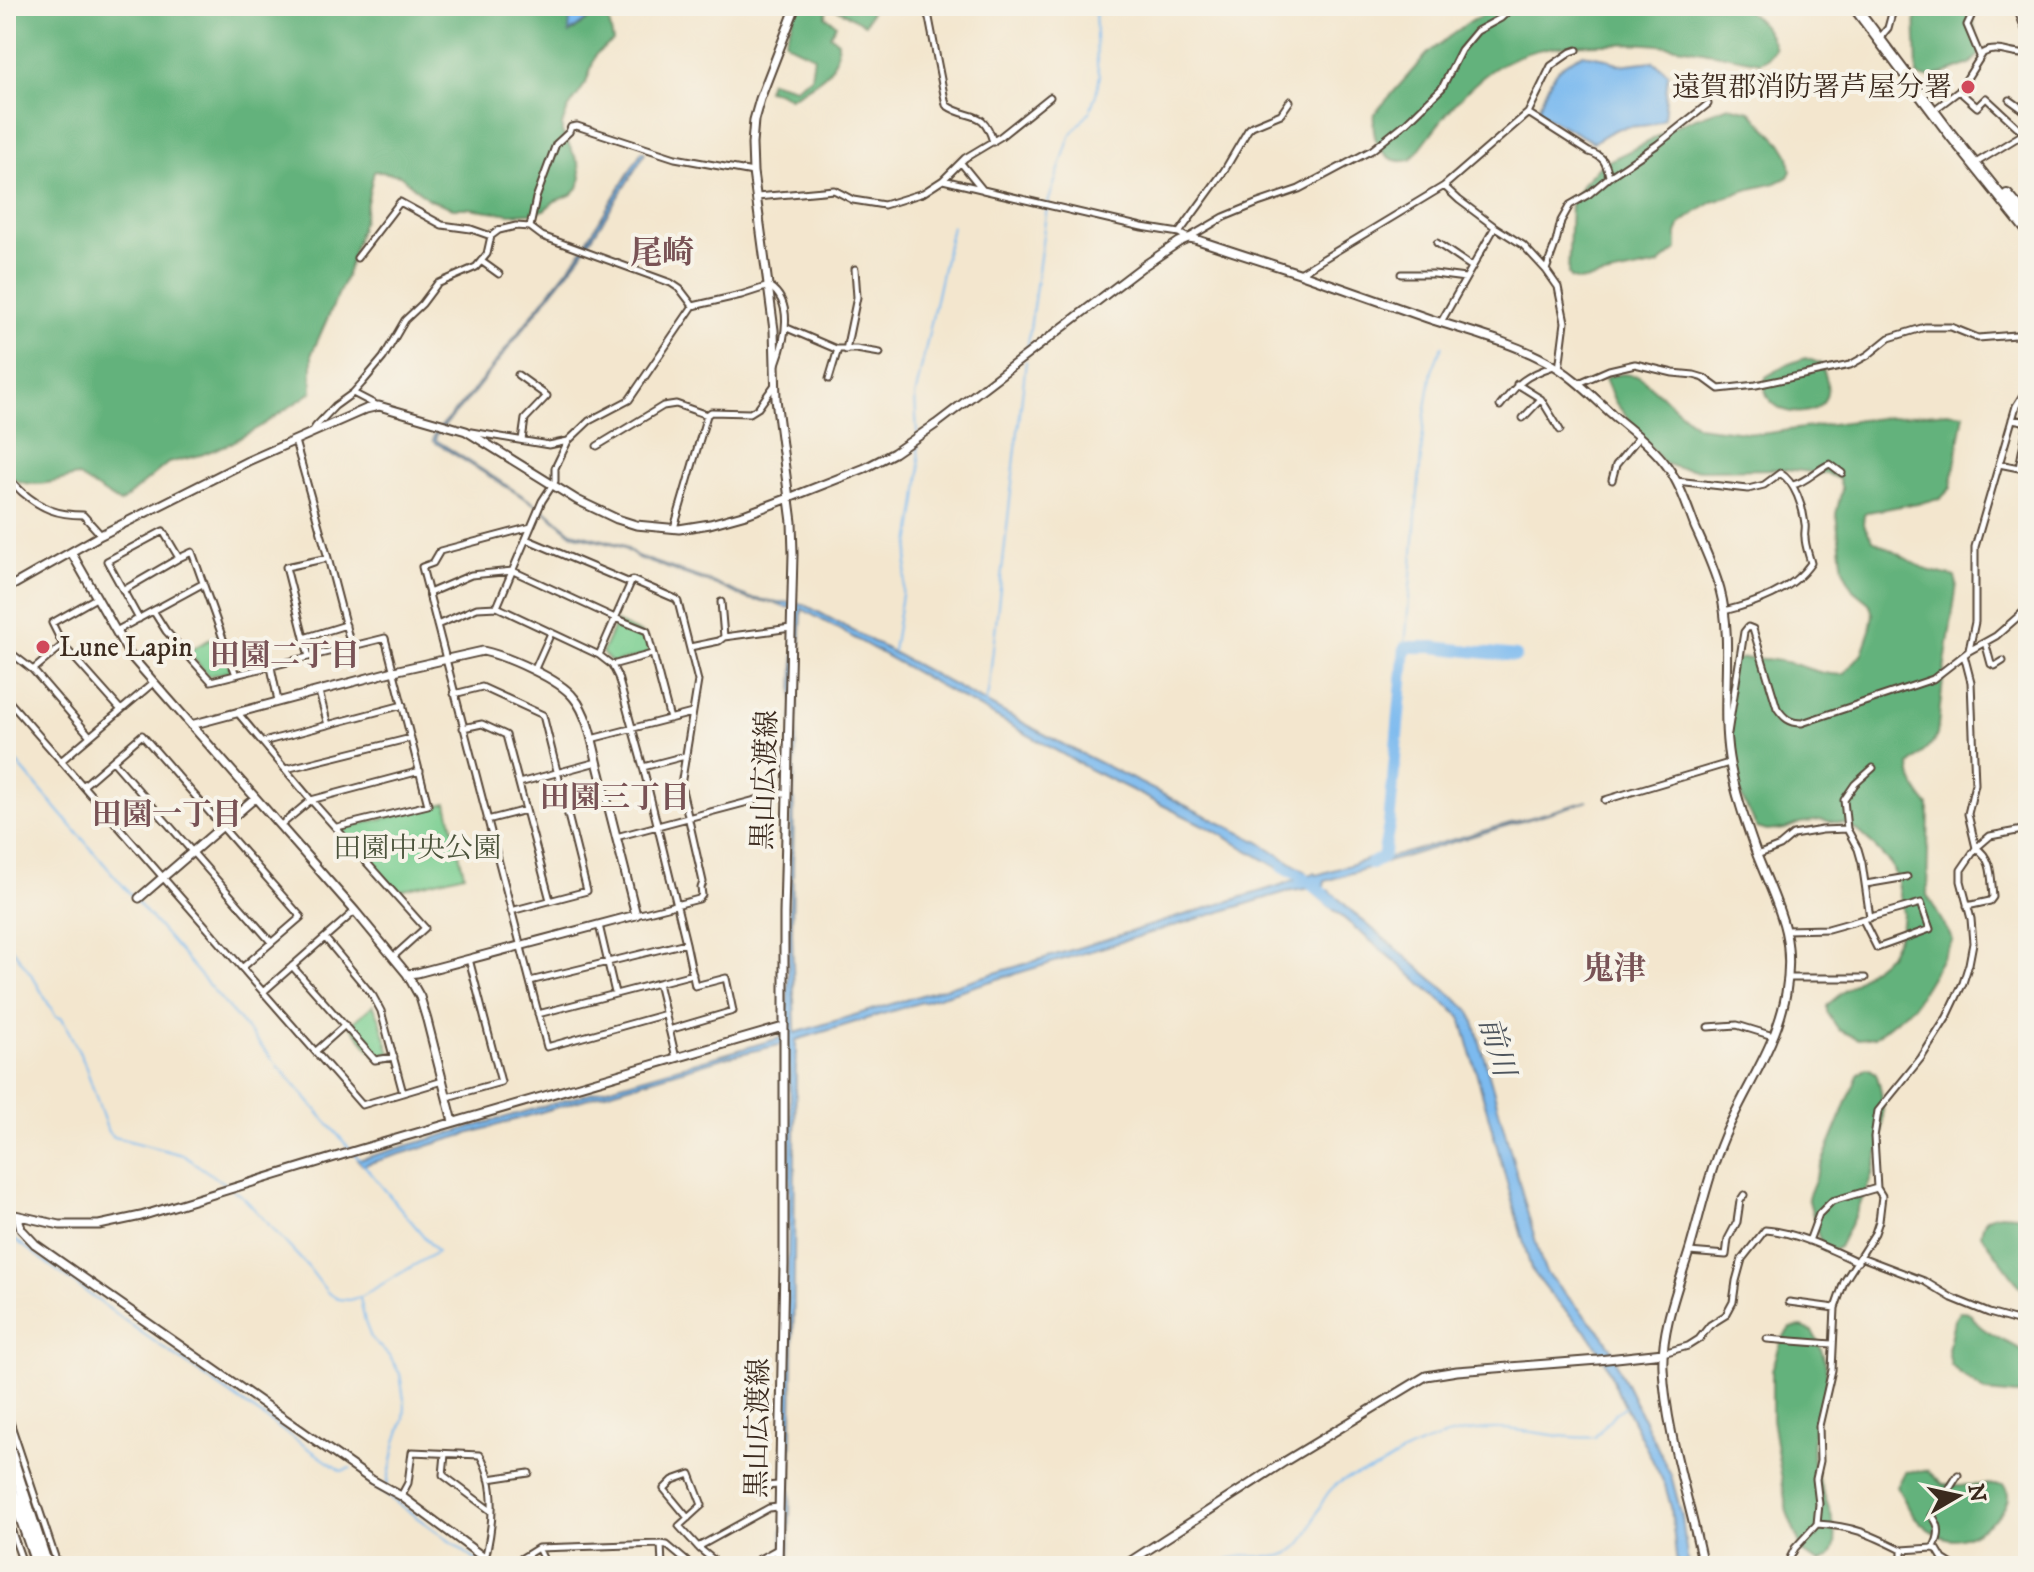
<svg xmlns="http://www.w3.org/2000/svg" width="2034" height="1572" font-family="'IM FELL DW Pica','Noto Serif JP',serif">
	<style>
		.green { fill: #7bcf92; stroke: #5b7c58; stroke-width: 2 }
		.forest { fill: #64b27c; stroke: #506e4d; stroke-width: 2 }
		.water { fill: #7bbaef; stroke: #5b7286; stroke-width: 2 }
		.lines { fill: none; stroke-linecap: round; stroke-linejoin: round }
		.stream { stroke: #7bbaef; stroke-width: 2 }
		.river { stroke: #7bbaef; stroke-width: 12 }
		.street-casing { stroke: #574638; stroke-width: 9 }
		.secondary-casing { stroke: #574638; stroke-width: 11 }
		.highway-casing { stroke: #574638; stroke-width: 14 }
		.street { stroke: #fff; stroke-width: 5 }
		.secondary { stroke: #fff; stroke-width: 7 }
		.highway { stroke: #fff; stroke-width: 10 }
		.poi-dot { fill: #d1495b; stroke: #f7f3e8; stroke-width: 3 }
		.labels { text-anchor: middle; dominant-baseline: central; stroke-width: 8; stroke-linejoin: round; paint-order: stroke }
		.poi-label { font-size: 28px; fill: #3b2a1e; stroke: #f7f3e8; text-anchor: end }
		.street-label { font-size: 28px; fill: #3b2a1e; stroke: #f7f3e8 }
		.park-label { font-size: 28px; fill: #4b533b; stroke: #f7f3e8 }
		.neighbourhood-label { font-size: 30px; font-weight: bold; fill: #795356; stroke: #f7f3e8 }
		.water-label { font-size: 30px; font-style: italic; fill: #4e555d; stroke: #f7f3e8 }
		.quarter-label { font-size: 32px; font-weight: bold; fill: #795356; stroke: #f7f3e8 }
	</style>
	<rect width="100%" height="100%" fill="#f7f3e8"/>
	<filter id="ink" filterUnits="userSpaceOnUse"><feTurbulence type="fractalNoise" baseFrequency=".0125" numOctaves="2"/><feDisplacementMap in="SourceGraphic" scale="16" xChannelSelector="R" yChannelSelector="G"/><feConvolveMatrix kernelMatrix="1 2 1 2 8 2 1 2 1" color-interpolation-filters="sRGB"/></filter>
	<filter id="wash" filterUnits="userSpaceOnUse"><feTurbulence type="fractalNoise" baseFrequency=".006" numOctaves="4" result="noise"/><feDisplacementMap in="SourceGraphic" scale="32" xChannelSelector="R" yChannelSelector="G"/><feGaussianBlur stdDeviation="1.8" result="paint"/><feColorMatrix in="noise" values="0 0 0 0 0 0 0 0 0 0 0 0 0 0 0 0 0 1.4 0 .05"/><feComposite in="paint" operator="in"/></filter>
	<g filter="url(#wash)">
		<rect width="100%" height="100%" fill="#f3e6ce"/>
		<path class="green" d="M 616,622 L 644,635 L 650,654 L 612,663 L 602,653 Z
			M 218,635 L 231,671 L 208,676 L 188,651 Z
			M 447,803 L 464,874 L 397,891 L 340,829 Z
			M 373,1005 L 379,1017 L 390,1053 L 376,1057 L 350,1025 Z"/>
		<path class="forest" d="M 6,6 L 570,6 L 570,33 L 606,6 L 613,41 L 596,54 L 586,83 L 568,109 L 562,125 L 562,132 L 579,164 L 581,178 L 578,188 L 571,195 L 555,201 L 544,210 L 532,213 L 511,214 L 468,208 L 453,208 L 428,199 L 400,175 L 374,171 L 363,220 L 346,277 L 312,353 L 312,392 L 261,426 L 231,443 L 201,455 L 168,463 L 120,503 L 77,476 C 51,482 30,491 6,475 Z
			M 798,6 L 827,6 L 826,17 L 836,24 L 830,35 L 838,41 C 839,75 815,82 790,98 L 777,92 L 767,90 L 770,81 L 795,88 L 811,77 L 814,56 L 788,44 L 785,40 Z
			M 830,6 L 874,6 L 865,24 C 852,19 843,11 830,6 Z
			M 1499,6 L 1739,6 C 1756,16 1770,29 1775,49 L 1766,59 L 1760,62 C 1722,55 1684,46 1646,44 C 1632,43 1617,44 1603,44 C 1563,44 1526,47 1492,70 C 1459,93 1436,128 1411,160 C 1382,167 1369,137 1375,113 L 1428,53 L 1466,24 Z
			M 1915,6 L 1970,6 L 1980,54 L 1970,64 L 1954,70 L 1932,77 L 1922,78 L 1917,75 Z
			M 1729,106 L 1750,111 L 1781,143 L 1789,156 L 1791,171 L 1788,177 L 1776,183 L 1746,190 L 1713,202 L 1698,211 L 1681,224 L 1677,234 L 1677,249 L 1658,265 L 1590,279 L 1579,281 L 1570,278 L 1568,274 L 1571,204 L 1584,182 L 1602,164 L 1648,142 L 1674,126 Z
			M 1805,358 L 1820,363 C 1855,429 1753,424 1766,377 L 1786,365 Z
			M 1623,374 L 1639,376 L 1697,426 L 1761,434 L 1860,420 L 1947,412 L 1964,414 L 1951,488 L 1940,499 L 1868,512 L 1864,515 L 1863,524 L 1873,540 L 1927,570 L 1955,577 L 1957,584 L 1944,671 L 1937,735 L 1933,743 L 1910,765 C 1910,781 1918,793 1929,806 L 1927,895 L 1953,940 L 1913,1006 L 1875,1037 L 1859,1039 L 1839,1030 L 1827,1012 L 1827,1005 L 1889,955 L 1901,931 L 1903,913 L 1898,883 L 1891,864 L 1863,835 L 1846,824 L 1821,820 L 1800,823 L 1785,829 L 1767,831 L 1757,828 L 1736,786 L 1728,705 L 1730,666 L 1733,660 C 1750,657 1769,659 1786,662 C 1805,666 1824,677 1844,674 L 1862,653 L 1870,630 L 1873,614 L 1869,603 L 1853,590 L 1843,569 L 1836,514 L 1842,489 L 1839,479 L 1828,474 L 1785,469 L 1702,470 L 1678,468 L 1663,463 L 1615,402 L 1605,379 L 1610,376 Z
			M 1866,1068 C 1879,1071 1878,1081 1881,1092 C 1891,1148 1863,1200 1839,1247 L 1832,1251 L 1824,1250 L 1818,1235 L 1808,1197 L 1858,1075 Z
			M 2000,1214 L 2016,1215 L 2028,1218 L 2028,1297 L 1981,1234 C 1983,1220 1987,1216 2000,1214 Z
			M 1960,1311 C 1976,1311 1970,1319 1980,1326 C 1992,1337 2014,1345 2028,1353 L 2028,1394 L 2017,1395 L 1986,1392 L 1960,1374 L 1951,1365 L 1948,1350 L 1954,1320 Z
			M 1802,1327 L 1812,1331 C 1822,1348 1830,1369 1826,1390 C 1824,1399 1817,1408 1815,1418 C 1813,1429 1812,1451 1813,1461 C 1816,1486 1848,1533 1830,1556 C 1827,1559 1823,1560 1820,1562 L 1803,1553 L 1787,1512 L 1772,1419 L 1772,1370 L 1782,1339 L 1790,1328 Z
			M 1927,1470 L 1943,1485 L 2003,1485 C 2024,1505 1973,1539 1954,1539 C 1943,1539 1929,1531 1921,1523 C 1910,1514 1904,1499 1897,1487 L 1905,1472 Z"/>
		<path class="water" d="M 571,6 L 605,6 L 569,33 Z
			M 1582,54 L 1606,58 L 1619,65 L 1653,61 L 1668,73 L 1664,119 C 1650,129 1633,124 1617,129 C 1609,132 1601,138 1593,142 L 1537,112 C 1548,84 1552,67 1582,54 Z
			M 642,151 L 645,152 L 641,160 L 581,255 L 471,396 L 436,435 L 436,440 L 546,511 L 572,532 L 622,545 L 637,556 L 709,581 L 750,598 L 778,602 L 799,603 L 807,606 L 1068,747 L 1259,842 L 1305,872 L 1292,876 L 1213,830 L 1091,770 L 802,609 L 794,790 L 792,932 L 795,1033 L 1075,949 L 1278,886 L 1314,873 L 1317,875 L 1382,855 L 1388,858 L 1588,801 L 1325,881 L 1324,886 L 1286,892 L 796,1040 L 793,1366 L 789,1566 L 782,1566 L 791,1111 L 788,1043 L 726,1057 L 363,1165 L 358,1160 L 787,1036 L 793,687 L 797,608 L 784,607 L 774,603 L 748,599 L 717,585 L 638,558 L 622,547 L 572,534 L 542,509 L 433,441 L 434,434 L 474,390 L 579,254 Z
			M 1329,890 L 1356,915 L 1469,1010 L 1474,1021 L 1542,1264 L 1547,1274 L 1603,1335 L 1612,1349 L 1620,1372 L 1671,1475 L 1682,1517 L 1688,1566 L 1677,1566 L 1671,1507 L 1665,1485 L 1618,1392 L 1603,1356 L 1590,1336 L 1551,1295 L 1531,1269 L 1461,1017 L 1315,894 Z"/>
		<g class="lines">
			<path class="stream" d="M 1027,351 L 1047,206 L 1070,136 L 1090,111 L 1096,94 L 1100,75 L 1097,65 L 1095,6
				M 917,433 L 915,397 L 952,226
				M 1405,647 L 1424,421 L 1432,371 L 1442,346
				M 893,651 L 917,500 L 920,471 L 917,440
				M 985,704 L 988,693 L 1026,361
				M 6,750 L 350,1149
				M 6,940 L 33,977 L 56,1017 L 62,1018 L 84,1062 L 108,1132 L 114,1137 L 183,1155 L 228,1186
				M 233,1190 L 244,1198 L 309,1268 L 327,1292 L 338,1299 L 349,1300 L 360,1297 L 437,1252 L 354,1153
				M 6,1233 L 138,1330 L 341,1471 L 351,1468
				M 360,1298 L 365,1322 L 371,1338 L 390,1357 L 400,1374 L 405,1406 L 404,1418 L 396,1442 L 387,1485
				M 368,1482 L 484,1566
				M 1211,1566 C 1222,1561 1234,1556 1246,1556 C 1260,1556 1275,1560 1289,1553 C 1316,1539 1313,1502 1337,1484 C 1348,1476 1364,1473 1377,1468 C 1386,1464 1394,1458 1403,1453 C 1431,1439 1467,1428 1498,1429 C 1530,1429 1563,1440 1595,1437 L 1615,1413 L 1625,1407"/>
			<path class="river" d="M 1371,864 L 1383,857 L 1389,825 L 1405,647 L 1433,647 L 1516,656
				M 1283,866 L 1305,879 L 1333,902"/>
		</g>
	</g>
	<g filter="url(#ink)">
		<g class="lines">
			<defs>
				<path id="street" d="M 924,6 L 929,18 L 946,105 C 970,122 983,106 993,142
					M 1974,10 L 1967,25 L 1980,56
					M 2018,11 L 2028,37
					M 1883,34 L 1888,28 L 1894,6
					M 1959,91 L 1977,107 L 1986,98 L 2025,134
					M 2010,100 L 2028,113
					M 1938,107 L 1959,91 L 1983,53 C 1998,45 2012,56 2028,54
					M 1528,113 L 1589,152 C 1603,156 1606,162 1609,176
					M 1979,161 L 2028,131
					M 961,163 L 983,190 L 1142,227 L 1179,233 L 1188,238 L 1224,217 L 1258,203 L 1299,189 L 1372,150 L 1407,122 L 1442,88 L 1461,50 L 1477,31 L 1501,18 L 1514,6
					M 943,180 L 981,189
					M 1444,186 L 1459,200 L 1495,227 L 1523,245 L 1546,270 L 1558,287 L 1565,322 L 1559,369
					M 757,197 L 834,190 L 853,200 L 884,205 L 923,193 L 943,180 L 965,158 L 1000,137 L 1050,97
					M 530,227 L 536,198 L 556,144 L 569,132 L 571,127 L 577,126 L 675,158 L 753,172
					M 1179,233 L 1224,171 L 1248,130 L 1252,126 L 1281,114 L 1290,101
					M 1437,243 L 1472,267
					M 357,258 L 400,202 L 442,225 L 471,229 L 491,236
					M 481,261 L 499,274
					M 1546,270 L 1556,242 L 1561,221 L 1570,205 L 1589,194 L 1609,177 L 1658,144 L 1708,104
					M 1300,273 L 1444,186 L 1528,113 L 1551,66 L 1571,52 L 1577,50
					M 1401,274 L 1434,274 L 1465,278
					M 1441,322 L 1495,227
					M 787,328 L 836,349 L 856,349 L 880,353
					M 846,350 L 857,297 L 855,269
					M 518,375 L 547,396 L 525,419 L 522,440
					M 829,379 L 838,349
					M 1579,383 L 1609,370 L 1635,364 L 1673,373 L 1694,375 L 1704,378 L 1719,389 L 1756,385 L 1850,365 L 1868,355 L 1889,338 L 1925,327 L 1951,327 L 1978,338 L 2028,334
					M 1517,384 L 1541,399 L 1560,430
					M 353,393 L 378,406
					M 1500,406 C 1519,382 1524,376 1554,366
					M 1523,418 L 1541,399
					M 312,432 L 316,426 L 335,406 L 353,393 L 362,383 L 383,358 L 405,320 L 422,304 L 437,284 L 476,267 L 487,254 L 491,236 L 499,230 L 516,226 L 530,227 L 542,236 L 671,283 L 680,289 L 693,306
					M 471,432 L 549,445 L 568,441 L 589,421 L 629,400 L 693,306 L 741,295 L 769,286 C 795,303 785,340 776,364
					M 295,441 L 328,558 L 351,646
					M 597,446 L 663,406 L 676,404 L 707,415
					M 1999,464 L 2019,468 L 2027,426 L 2023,421 L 2012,419
					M 1612,480 L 1616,465 L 1639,437
					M 6,481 C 15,482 15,486 22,492 C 42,509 57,515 83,515 L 101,535
					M 1676,481 L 1748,489 L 1764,485 L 1780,473 C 1795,482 1803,507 1805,524 C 1806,527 1804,535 1805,537 C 1805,546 1809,555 1811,563 C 1792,591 1756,603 1724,611
					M 1793,485 C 1807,482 1817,469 1830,464 L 1842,473
					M 531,527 L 440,551 L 433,563 L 422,567 L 547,1047 L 666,1014
					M 674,528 L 707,415 L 711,412 L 750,413 L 758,408 L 774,386
					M 526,539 L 630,583
					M 124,590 L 179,558 L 192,552 L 236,675
					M 429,593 L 471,575 L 513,571 L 615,618 L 647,631 L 670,719
					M 96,598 L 52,623 L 63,645 L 120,709
					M 721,602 L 724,637
					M 497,607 L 542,501 L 555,481 L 555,468 L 568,441
					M 154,612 L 166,631 L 211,681 L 385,638 L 428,805 L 337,827
					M 139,619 L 107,561 L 163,531 L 179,558
					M 437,625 L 477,608 L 497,607 L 599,655 L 612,665 L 618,677 L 643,767 L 686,943 L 695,986 L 726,978 L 733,1011 L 669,1030
					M 116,631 L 204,583
					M 304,638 L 346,625
					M 1985,642 L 1991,664 L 1995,666 L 2003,661
					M 6,645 L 11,653 L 33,670 L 90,736
					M 690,647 L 719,641 L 724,637 L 791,628
					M 1969,650 L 1975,622 L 1975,547 L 2016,406 L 2028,387
					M 599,655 L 632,580 L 676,599 L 678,602 L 698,681 L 681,785 L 703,882 L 701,888 L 702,895 L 699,899 L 636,915
					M 1964,655 L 1971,682 L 1975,784 L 1968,814 L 1976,848 C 1993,858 1991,879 1993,897 L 1990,901 L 1967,906
					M 309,657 L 286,567 L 328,558
					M 612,665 L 652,654
					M 271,667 L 278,701
					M 33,670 L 63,645
					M 534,671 L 551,633
					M 319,692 L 328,725
					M 454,694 L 482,687 L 543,715 L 587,891 L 511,911
					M 6,698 L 362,1105 L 443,1081
					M 237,712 L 311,800 L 425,928 L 393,957
					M 463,728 L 482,724 L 506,735 L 550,900
					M 1728,733 L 1744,632 L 1748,627 L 1753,629 L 1777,708 C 1784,718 1789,723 1802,723 L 1933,679 L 1969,651 L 1996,636 L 2028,608
					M 591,739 L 692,713
					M 263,742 L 403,705
					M 61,761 L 153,683
					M 113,761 L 271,942
					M 643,767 L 685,756
					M 286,769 L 411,738
					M 519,783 L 597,762
					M 83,786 L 142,735 L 301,917 L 242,968
					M 1605,800 L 1729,763
					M 487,820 L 526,810
					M 280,826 L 311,800 L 420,771
					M 616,837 L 786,792
					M 1757,855 L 1780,846 L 1793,835 L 1822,830 L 1847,829
					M 1866,884 L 1907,877
					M 1870,918 L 1862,863 L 1858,849 L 1847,829 L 1844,800 L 1855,784 L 1873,768
					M 599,925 L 615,993
					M 1786,930 L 1828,929 L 1921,903 L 1930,929 L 1877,948 L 1863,920
					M 325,938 L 373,996 L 381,1011 L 403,1093
					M 292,966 L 375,1060 L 394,1057
					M 1788,978 L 1865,978
					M 530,981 L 686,943
					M 658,983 L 676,1058
					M 263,992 L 355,911
					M 538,1014 L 693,974
					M 1708,1027 L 1737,1025 L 1773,1036
					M 316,1051 L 345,1025
					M 447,1097 L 501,1082 L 469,959
					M 1809,1241 L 1819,1214 L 1832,1201 L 1877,1188
					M 1689,1252 L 1726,1255 L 1728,1239 L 1737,1222 L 1740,1201 L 1744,1195
					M 1861,1257 L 1924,1281 L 1952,1298 L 1989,1313 L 2028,1324
					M 1789,1302 L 1835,1308
					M 1767,1339 L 1832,1344
					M 1663,1353 L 1688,1346 L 1699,1339 L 1710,1325 L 1726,1315 L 1733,1302 L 1736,1281 L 1742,1259 L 1765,1230 C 1793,1231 1832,1250 1858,1262
					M 6,1410 L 58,1566
					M 445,1454 L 443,1475 L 491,1511
					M 489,1479 L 529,1473
					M 753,1487 L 778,1485
					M 401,1496 L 408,1483 L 412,1452 L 480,1455 C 498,1485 493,1526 485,1559
					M 6,1515 L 24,1566
					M 688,1518 L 664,1489 L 673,1480 L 690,1474 L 702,1505 L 679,1526 L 700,1549 L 721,1566
					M 1817,1524 C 1853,1526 1870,1534 1902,1550 L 1902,1556 L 1909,1566
					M 661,1544 L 662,1566
					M 698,1547 L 769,1508 L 778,1507
					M 538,1548 L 547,1566
					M 1933,1548 L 1937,1549 L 1943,1559 L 1954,1566
					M 1902,1550 L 1933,1548 C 1940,1537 1941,1526 1932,1516 L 1958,1475
					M 509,1566 L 538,1548 L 661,1544 L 667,1545 L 692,1566
					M 747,1566 L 778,1549
					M 1786,1566 L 1795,1548 L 1817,1524 L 1819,1504 L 1816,1479 L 1820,1461 L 1819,1426 L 1832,1370 L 1835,1308 L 1844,1282 L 1875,1233 L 1879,1221 L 1882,1196 L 1877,1188 L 1874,1137 L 1878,1111 L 1921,1058 L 1947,1017 L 1963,983 L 1969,964 L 1973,943 L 1971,919 L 1961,881 L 1961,870 L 1976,848 L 1990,836 L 2028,829"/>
				<path id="secondary" d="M 71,552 L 129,654 L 355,911 L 407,974 L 420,997 L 427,1020 L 453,1122
					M 6,589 L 101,535 L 248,461 L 366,409 L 379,406 L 466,431 L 577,500 L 617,519 L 636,525 L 679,529 L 710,524 L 746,514 L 789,498 L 865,468 L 894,453 L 936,424 L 1142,267 L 1179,242 L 1188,238 L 1195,239 C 1230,251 1265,262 1299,273 C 1342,288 1384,303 1427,318 C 1466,331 1509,341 1546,361 C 1571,374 1591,395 1612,414 C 1630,430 1653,446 1667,466 C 1680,484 1687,506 1695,527 C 1704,547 1714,568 1720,590 C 1734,642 1720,703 1729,758 C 1734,790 1746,824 1757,855 C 1777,906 1796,934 1786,993 C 1777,1047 1743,1090 1723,1140 C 1709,1173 1701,1210 1691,1245 C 1680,1283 1661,1327 1663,1368 C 1666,1435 1690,1500 1703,1566
					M 191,725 L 394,671 L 483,651 C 506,656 560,679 574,698 C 589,715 594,751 600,773 C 612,820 624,868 636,915 L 417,973 L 407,974
					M 139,898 L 255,798
					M 6,1213 L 60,1225 L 99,1225 L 141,1216 L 358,1150 L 783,1027
					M 18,1217 L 21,1229 L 35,1244 L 372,1480 L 401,1496 L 495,1566
					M 778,1566 L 784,1265 L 784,914 L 793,554 L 792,522 L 776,399 L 774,330 L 753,172 L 752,144 L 754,120 L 760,99 L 796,6
					M 1123,1566 L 1284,1462 L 1426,1376 L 1457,1371 L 1598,1360 L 1663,1353"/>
				<path id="highway" d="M 1854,6 L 1951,135 L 2028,231
					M 2007,195 L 2028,219
					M 6,1440 L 47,1566
					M 6,1474 L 38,1566"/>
			</defs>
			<use href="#street" class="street-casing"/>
			<use href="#secondary" class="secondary-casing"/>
			<use href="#highway" class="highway-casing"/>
			<use href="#street" class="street"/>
			<use href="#secondary" class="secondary"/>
			<use href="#highway" class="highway"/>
		</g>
	</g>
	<g class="poi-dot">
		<circle cx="1968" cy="87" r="8"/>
		<circle cx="43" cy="647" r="8"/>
	</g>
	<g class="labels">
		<g class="poi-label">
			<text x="1952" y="87">遠賀郡消防署芦屋分署</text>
			<text x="59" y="647" text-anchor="start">Lune Lapin</text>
		</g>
		<g class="street-label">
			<text transform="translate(765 780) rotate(-88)">黒山広渡線</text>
			<text transform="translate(758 1428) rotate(-89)">黒山広渡線</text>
		</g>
		<g class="park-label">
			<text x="417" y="848">田園中央公園</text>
		</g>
		<g class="neighbourhood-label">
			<text x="285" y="656">田園二丁目</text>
			<text x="615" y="798">田園三丁目</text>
			<text x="167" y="815">田園一丁目</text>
		</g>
		<g class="water-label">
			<text transform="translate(1496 1047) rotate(74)">前川</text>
		</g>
		<g class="quarter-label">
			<text x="662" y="254">尾崎</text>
			<text x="1614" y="970">鬼津</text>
		</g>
	</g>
	<rect width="2034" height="1572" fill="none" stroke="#f7f3e8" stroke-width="32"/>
	<g transform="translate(1958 1496) rotate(81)" stroke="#f7f3e8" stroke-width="6" paint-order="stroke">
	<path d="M0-6L14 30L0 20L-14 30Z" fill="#3b2a1e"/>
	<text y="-12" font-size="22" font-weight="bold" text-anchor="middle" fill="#3b2a1e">N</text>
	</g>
</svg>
